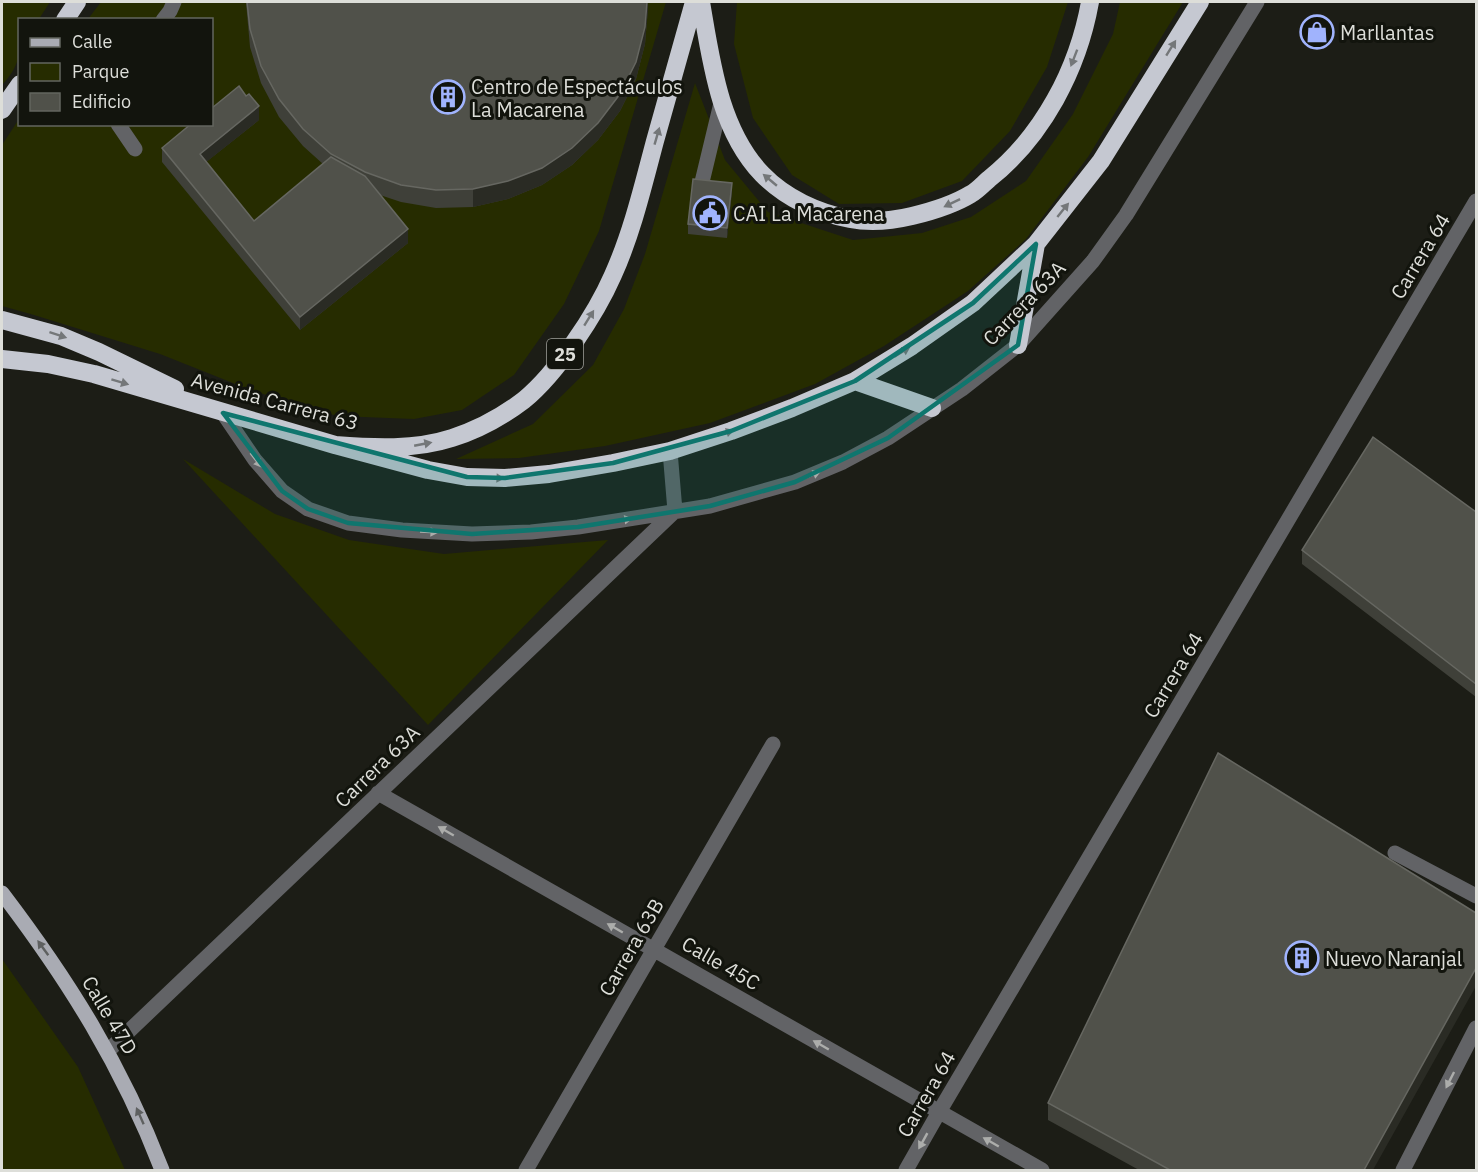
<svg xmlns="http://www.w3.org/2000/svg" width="1478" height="1172" font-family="'IBM Plex Sans',sans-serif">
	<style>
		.green { fill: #262c00 }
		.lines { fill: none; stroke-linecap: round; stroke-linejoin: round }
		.minor { stroke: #626366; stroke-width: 15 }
		.major { stroke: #a9abb3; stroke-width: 15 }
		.highway { stroke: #c5c8d1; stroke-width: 18 }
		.wall { fill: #3f4039 }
		.shaded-wall { fill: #2a2b24 }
		.building { fill: #50514a; stroke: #666761; stroke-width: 1.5 }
		.oneway { fill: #747779 }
		.oneway2 { fill: #acadab }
		.oneway3 { fill: #5e6060 }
		.marked { fill: #0f766e; fill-opacity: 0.2; stroke: #0f766e; stroke-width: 4.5; stroke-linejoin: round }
		.labels { text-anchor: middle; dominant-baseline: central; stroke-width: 6; stroke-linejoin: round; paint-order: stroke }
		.shield { fill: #12140d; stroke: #a0a19c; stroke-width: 1.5 }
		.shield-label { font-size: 18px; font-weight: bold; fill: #ddded9 }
		.poi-label { font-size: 20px; fill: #ddded9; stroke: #12140d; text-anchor: start }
		.street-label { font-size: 20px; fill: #ddded9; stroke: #12140d }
	</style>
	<rect width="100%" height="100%" fill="#1c1d16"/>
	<path class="green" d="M 2,2 L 50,2 L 39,19 L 20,20 C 20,48 23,63 2,85 Z
		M 101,2 L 666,2 L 599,231 L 564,304 L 514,375 L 462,410 L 414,419 L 337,416 L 253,391 L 160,354 L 34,315 L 2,306 L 2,145 L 19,119 L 20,124 L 212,124 L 212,20 L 88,19 Z
		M 737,2 L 1068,2 L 1047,67 L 1010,131 L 962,181 L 902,203 L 839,204 L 792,175 L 753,118 L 734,44 Z
		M 1120,2 L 1183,2 L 1088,157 L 1026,239 L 968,291 L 884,346 L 815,384 L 710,423 L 605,446 L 519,458 L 456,459 L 533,424 L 593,365 L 624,309 L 645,254 L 695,83 L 725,160 L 768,212 L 853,240 L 922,233 L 971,217 L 1026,181 L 1073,114 L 1113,34 Z
		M 183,459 L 275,514 L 349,540 L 444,554 L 608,540 L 428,725 Z
		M 2,959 L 78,1067 L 125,1170 L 2,1170 Z"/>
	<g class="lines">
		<path class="minor" d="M 163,20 L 170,11 L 174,2
			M 118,124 L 135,149
			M 702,182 L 721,103
			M 223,413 L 255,460 L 282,491 L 308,509 L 348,523 L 402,530 L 472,534 L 531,532 L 578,527 L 710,506 L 795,482 L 843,462 L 888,438 L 962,389 L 1018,345 L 1093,261 L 1126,215 L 1257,2
			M 378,793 L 1042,1170
			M 1395,853 L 1476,896
			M 108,1051 L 675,511 L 670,451
			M 526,1170 L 773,744
			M 906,1170 L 939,1112 L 1476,201
			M 1403,1170 L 1476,1028"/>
		<path class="major" d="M 2,893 C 69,981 122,1066 162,1170"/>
		<path class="highway" d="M 701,2 C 711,60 719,129 762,174 C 785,198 818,213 850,219 C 871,223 891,221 912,216 C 933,211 953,205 971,194 C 978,190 983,184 989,179 C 1043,136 1078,69 1090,2
			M 65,20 L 77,2
			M 2,110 L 20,84
			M 2,320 L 61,336 L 99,352 L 175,389
			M 1018,345 L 1036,244
			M 2,359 L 48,364 L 94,374 L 335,445 C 374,448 415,450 452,438 C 477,430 503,416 524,400 C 557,373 596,314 613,275 C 632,233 643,186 655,141 C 668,95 681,48 694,2
			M 855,381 L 932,408
			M 335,445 L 428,470 L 467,477 L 505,478 L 549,474 L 613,463 L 670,451 L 731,431 L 792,408 L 855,381 L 912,346 L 973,303 L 1036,244 L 1101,161 L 1200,2"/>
	</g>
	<path class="wall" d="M 246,2 L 648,2 L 648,8 L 645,44 L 636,79 L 620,111 L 598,140 L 572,165 L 542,185 L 508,199 L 473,207 L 436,208 L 401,202 L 380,195 L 408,243 L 300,330 L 162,162 L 162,148 L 259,120 L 206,162 L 254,221 L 323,164 L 303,146 L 279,117 L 261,83 L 250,47 Z
		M 732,192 L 727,238 L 688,234 L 688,224 Z
		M 1476,512 L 1476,697 L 1302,564 L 1302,550 Z
		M 1048,1103 L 1373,1170 L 1139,1170 L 1048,1120 Z"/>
	<path class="shaded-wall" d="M 647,2 L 648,2 L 648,8 L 645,44 L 636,79 L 620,111 L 598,140 L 572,165 L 542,185 L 508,199 L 473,207 L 473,189 Z
		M 259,106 L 259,120 L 200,167 L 200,154 Z
		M 732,183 L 732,192 L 727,238 L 727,228 Z
		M 408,229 L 408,243 L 300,330 L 300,317 Z
		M 1476,968 L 1476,986 L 1373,1170 L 1364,1170 Z"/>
	<path class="building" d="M 247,2 L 647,2 L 645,27 L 636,62 L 620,94 L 598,123 L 572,148 L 542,168 L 508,181 L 473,189 L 436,190 L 401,185 L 365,172 L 331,154 L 303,129 L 279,99 L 261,66 L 250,29 Z
		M 239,86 L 246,96 L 249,94 L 259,106 L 200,154 L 254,221 L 331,157 L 365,176 L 408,229 L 300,317 L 162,148 L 191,124 L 212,124 L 212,108 Z
		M 693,179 L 732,183 L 727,228 L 688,224 Z
		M 1373,437 L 1476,512 L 1476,684 L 1302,550 Z
		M 1218,753 L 1476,913 L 1476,968 L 1364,1170 L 1170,1170 L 1048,1103 Z"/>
	<defs><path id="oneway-solid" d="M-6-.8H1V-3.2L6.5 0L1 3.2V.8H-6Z" transform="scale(1.5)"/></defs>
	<g class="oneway">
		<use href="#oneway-solid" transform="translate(1171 48) rotate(-58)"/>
		<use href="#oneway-solid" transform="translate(1074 58) rotate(111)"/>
		<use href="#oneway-solid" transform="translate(657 136) rotate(-74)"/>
		<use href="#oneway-solid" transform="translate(770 180) rotate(-140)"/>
		<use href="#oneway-solid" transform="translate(952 203) rotate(154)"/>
		<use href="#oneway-solid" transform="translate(1063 210) rotate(-51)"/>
		<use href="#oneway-solid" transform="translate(589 318) rotate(-58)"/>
		<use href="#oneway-solid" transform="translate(58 335) rotate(18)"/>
		<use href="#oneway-solid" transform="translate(902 352) rotate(-31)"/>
		<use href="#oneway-solid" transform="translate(120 382) rotate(17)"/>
		<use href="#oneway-solid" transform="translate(725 433) rotate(-18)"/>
		<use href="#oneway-solid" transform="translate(423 444) rotate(-11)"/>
		<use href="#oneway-solid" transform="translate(495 478) rotate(3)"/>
	</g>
	<g class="oneway2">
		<use href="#oneway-solid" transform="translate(256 460) rotate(52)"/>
		<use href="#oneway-solid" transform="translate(812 475) rotate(-23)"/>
		<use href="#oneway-solid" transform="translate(623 520) rotate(-9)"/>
		<use href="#oneway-solid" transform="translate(429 532) rotate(3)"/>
		<use href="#oneway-solid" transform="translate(446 831) rotate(-150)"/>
		<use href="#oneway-solid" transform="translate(615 928) rotate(-150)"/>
		<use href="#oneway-solid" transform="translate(821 1045) rotate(-150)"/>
		<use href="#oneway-solid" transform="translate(1450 1080) rotate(117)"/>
		<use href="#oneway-solid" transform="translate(923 1141) rotate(119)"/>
		<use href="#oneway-solid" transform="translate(991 1142) rotate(-150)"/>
	</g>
	<g class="oneway3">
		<use href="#oneway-solid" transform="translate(43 948) rotate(-126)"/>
		<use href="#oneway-solid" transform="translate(140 1116) rotate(-114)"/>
	</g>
	<path class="marked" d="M 1036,244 L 1018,345 L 888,438 L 795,482 L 710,506 L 578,527 L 472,534 L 348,523 L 308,509 L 282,491 L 223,413 L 467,477 L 505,478 L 613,463 L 731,431 L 855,381 L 973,303 Z"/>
	<defs>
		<symbol id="shop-ring" viewBox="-11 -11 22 22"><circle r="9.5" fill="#12140d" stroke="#a0b3fd" stroke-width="1.5"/><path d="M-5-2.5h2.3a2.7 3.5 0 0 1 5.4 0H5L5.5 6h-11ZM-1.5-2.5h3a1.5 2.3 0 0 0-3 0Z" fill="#a0b3fd"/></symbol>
		<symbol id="building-ring" viewBox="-11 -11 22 22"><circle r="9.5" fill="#12140d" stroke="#a0b3fd" stroke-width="1.5"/><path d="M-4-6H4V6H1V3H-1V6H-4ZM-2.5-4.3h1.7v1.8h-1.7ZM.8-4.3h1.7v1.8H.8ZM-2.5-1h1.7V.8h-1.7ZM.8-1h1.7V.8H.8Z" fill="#a0b3fd"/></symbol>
		<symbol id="civic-ring" viewBox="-11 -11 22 22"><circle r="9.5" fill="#12140d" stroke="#a0b3fd" stroke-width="1.5"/><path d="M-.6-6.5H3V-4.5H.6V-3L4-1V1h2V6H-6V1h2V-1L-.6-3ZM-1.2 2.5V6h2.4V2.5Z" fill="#a0b3fd"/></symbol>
	</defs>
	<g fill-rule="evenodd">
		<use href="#shop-ring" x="1298" y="13" width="38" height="38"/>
		<use href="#building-ring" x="429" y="78" width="38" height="38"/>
		<use href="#civic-ring" x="691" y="194" width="38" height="38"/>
		<use href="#building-ring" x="1283" y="939" width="38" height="38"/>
	</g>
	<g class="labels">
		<rect class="shield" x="547" y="339" width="36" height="30" rx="4.5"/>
		<g class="shield-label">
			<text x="565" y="354">25</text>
		</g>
		<g class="poi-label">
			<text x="1340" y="32">Marllantas</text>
			<text x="471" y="86">Centro de Espectáculos<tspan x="471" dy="23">La Macarena</tspan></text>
			<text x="733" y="213">CAI La Macarena</text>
			<text x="1325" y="958">Nuevo Naranjal</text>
		</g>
		<g class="street-label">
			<text transform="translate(1420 256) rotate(-59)">Carrera 64</text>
			<text transform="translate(1024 303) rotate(-46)">Carrera 63A</text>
			<text transform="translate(275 401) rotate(15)">Avenida Carrera 63</text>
			<text transform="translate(1173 675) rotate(-59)">Carrera 64</text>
			<text transform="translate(377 766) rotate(-44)">Carrera 63A</text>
			<text transform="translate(631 947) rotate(-60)">Carrera 63B</text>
			<text transform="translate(721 963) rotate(30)">Calle 45C</text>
			<text transform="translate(110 1015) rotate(59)">Calle 47D</text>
			<text transform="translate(926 1094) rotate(-60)">Carrera 64</text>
		</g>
	</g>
	<rect width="1478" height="1172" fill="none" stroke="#ddded9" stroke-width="6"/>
	<rect x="18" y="18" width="195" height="108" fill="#12140d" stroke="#63655f" stroke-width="1.5"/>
	<rect x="30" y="38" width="30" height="9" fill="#a9abb3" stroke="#63655f" stroke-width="1.5"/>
	<text x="72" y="48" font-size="18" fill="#ddded9">Calle</text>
	<rect x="30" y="63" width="30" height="18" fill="#262c00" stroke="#63655f" stroke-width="1.5"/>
	<text x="72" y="78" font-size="18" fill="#ddded9">Parque</text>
	<rect x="30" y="93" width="30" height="18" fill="#50514a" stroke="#63655f" stroke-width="1.5"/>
	<text x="72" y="108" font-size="18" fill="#ddded9">Edificio</text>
</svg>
